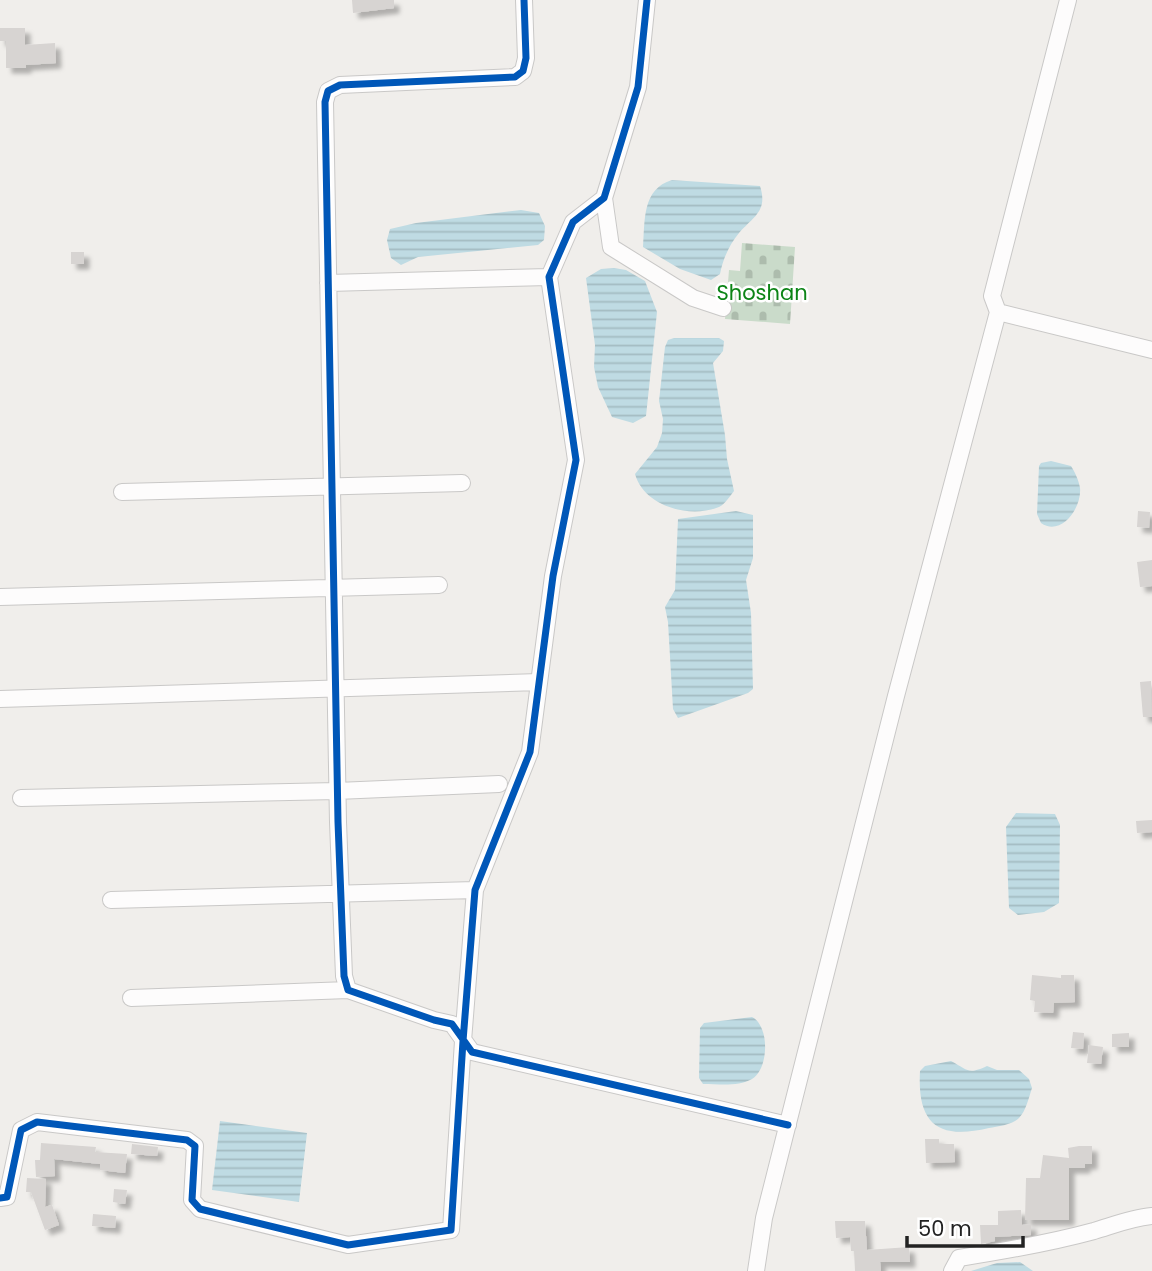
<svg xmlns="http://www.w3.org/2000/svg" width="1152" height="1271" font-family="Poppins,sans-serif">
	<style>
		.cemetery { fill: url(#cemetery-stones) }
		.water { fill: url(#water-rules) }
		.building { fill: #d7d4d2; filter: url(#shadow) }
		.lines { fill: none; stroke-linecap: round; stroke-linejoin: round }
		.minor-casing { stroke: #c9c8c7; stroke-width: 18 }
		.minor { stroke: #fdfcfc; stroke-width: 16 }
		.cycleway-casing { stroke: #fff; stroke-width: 11 }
		.cycleway { stroke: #0057b8; stroke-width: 7 }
		.labels { text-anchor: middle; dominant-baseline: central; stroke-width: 5; stroke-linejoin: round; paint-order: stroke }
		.park-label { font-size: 21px; fill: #0c8416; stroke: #fff }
	</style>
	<defs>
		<pattern id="cemetery-stones" width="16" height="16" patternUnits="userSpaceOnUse" patternTransform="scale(1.75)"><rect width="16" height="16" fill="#cadbca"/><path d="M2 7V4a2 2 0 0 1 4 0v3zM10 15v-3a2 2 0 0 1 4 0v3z" fill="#adbcad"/></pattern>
		<pattern id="water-rules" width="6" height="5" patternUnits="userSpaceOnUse" patternTransform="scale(1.75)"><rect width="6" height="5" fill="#bfdbe3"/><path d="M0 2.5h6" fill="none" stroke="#a4bcc2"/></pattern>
		<filter id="shadow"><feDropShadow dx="5.5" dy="5.5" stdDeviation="2" flood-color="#0004"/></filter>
	</defs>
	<rect width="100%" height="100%" fill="#f0eeeb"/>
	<path class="cemetery" d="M 742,243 L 795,247 L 790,324 L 725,319 L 729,270 L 740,271 Z"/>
	<path class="water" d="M 672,180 L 760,186 C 768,211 754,216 739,233 C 729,245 723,259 720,274 L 711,280 L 680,269 L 643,247 C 645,220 642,189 672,180 Z
		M 521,210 L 539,213 L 545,226 L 544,240 L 538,245 L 418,257 L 401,265 L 391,258 L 387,240 L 390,229 L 416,223 Z
		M 614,268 L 626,270 L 645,281 L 657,312 L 646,416 L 633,423 L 612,417 L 598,387 L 594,367 L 595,345 L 586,278 L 601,269 Z
		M 674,338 L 719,338 L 724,341 L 723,351 L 713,363 L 725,435 L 727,459 L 734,491 C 730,496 725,504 719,507 C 689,519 644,506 635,474 L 657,447 L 662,433 L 663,419 L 659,401 L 665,347 L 668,340 Z
		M 1051,461 L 1071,466 C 1075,472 1079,481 1080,488 C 1082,508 1061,537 1041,523 L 1037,514 L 1039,466 L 1041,463 Z
		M 736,511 L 753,515 L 753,558 L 746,580 L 751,613 L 753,689 L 748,693 L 678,718 L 673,709 L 668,622 L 665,607 L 675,590 L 678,519 Z
		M 1016,813 L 1055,814 L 1060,825 L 1059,903 L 1044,912 L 1018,915 L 1009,908 L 1006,827 Z
		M 752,1017 C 770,1026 769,1069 752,1079 C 738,1087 719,1084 703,1084 L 699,1078 L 700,1028 L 704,1023 Z
		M 951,1061 C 968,1070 968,1075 987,1066 L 997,1070 L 1019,1070 L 1029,1079 L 1032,1088 C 1029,1097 1026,1111 1019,1118 C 1012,1125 998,1126 989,1128 C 938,1140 917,1124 920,1071 L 925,1066 Z
		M 220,1121 L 307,1133 L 299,1202 L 212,1190 Z
		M 1020,1262 L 1033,1271 L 971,1271 L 997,1263 Z"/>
	<path class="building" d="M 352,0 L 394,0 L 394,8 L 353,13 Z
		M 0,28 L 25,28 L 25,45 L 55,43 L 56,63 L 26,65 L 26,68 L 6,68 L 6,41 L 0,41 Z
		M 71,252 L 84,252 L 84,264 L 71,264 Z
		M 1138,511 L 1150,512 L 1149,528 L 1137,527 Z
		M 1152,560 L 1152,586 L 1140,587 L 1137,562 Z
		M 1151,681 L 1152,717 L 1143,717 L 1140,682 Z
		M 1152,820 L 1152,832 L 1137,833 L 1136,821 Z
		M 1032,975 L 1061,978 L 1061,975 L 1074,975 L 1075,1002 L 1054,1003 L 1053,1013 L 1034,1012 L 1035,1001 L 1030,1000 Z
		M 1073,1032 L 1084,1033 L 1083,1049 L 1071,1048 Z
		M 1129,1033 L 1129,1047 L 1112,1047 L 1112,1034 Z
		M 1089,1045 L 1103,1047 L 1101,1064 L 1087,1063 Z
		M 925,1139 L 939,1139 L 939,1144 L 954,1144 L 955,1162 L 926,1163 Z
		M 41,1143 L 96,1147 L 95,1152 L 127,1154 L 125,1173 L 100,1170 L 100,1164 L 54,1159 L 55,1176 L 36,1177 L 35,1160 L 40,1160 Z
		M 132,1144 L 158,1147 L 157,1156 L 131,1154 Z
		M 1079,1146 L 1092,1146 L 1092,1164 L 1085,1164 L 1085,1168 L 1069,1168 L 1069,1220 L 1025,1220 L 1026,1178 L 1040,1178 L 1043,1155 L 1069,1158 L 1068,1148 Z
		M 27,1178 L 46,1179 L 45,1207 L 52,1205 L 59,1225 L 45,1230 L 31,1192 L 26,1192 Z
		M 114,1189 L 127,1190 L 125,1204 L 113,1202 Z
		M 1021,1210 L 1022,1225 L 1031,1224 L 1031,1235 L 995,1237 L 995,1241 L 981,1244 L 980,1225 L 998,1225 L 998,1211 Z
		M 93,1214 L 116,1216 L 115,1228 L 92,1226 Z
		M 835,1221 L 865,1221 L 867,1250 L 909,1247 L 910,1262 L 880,1262 L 881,1271 L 855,1271 L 854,1251 L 851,1251 L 850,1237 L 836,1238 Z"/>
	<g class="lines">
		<defs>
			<path id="minor" d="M 524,0 L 526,58 L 523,71 L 515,77 L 340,85 L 328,91 L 325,102 L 338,822 L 344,976 L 348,990 L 434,1020 L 452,1024 L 472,1052 L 788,1125
				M 1068,0 L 992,296 L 998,312 L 1152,350
				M 604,198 L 611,247 L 693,298 L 723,308
				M 328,283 L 549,277
				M 122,492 L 462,483
				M 0,597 L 439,585
				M 0,699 L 539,682
				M 21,798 L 337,791 L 499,784
				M 111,900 L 475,890
				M 131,998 L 348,990
				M 0,1198 L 7,1197 L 21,1130 L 37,1122 L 187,1140 L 195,1146 L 192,1200 L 200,1209 L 348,1245 L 451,1230 L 463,1041 L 475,890 L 530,752 L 553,576 L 576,460 L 549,277 L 573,222 L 604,198 L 638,87 L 647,0
				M 756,1271 L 764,1218 L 896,696 L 998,312
				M 952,1271 L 959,1258 C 1004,1251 1050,1243 1094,1231 C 1114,1225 1131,1218 1152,1216"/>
		</defs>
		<use href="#minor" class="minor-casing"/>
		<use href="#minor" class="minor"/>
		<defs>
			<path id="cycleway" d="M 524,0 L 526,58 L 523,71 L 515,77 L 340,85 L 328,91 L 325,102 L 338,822 L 344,976 L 348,990 L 434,1020 L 452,1024 L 472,1052 L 788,1125
				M 0,1198 L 7,1197 L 21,1130 L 37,1122 L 187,1140 L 195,1146 L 192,1200 L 200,1209 L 348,1245 L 451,1230 L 463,1041 L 475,890 L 530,752 L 553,576 L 576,460 L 549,277 L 573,222 L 604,198 L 638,87 L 647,0"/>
		</defs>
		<use href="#cycleway" class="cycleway-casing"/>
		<use href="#cycleway" class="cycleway"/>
	</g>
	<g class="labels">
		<g class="park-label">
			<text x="762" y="292">Shoshan</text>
		</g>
	</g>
	<path d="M907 1236v10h116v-10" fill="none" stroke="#222222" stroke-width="3.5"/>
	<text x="918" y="1236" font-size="21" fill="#222222" stroke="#ffffff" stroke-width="5" paint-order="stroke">50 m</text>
</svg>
